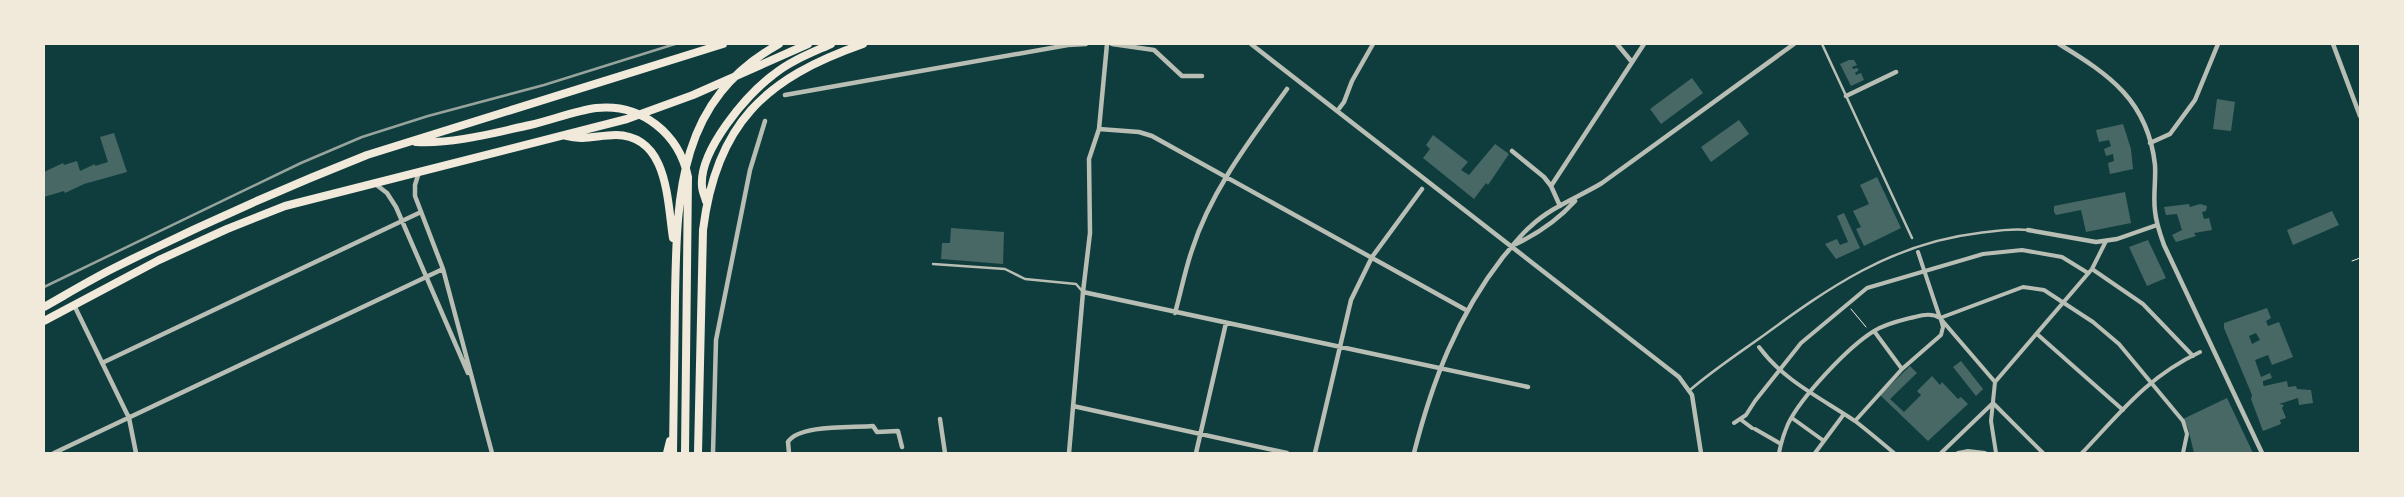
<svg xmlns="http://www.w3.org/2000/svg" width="2404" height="497" font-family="Overpass,sans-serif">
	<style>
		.building { fill: #486865; fill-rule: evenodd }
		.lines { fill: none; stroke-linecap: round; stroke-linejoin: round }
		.path { stroke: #f1e9da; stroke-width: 1 }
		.service { stroke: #b8beb3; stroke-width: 2.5 }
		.pedestrian { stroke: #b8beb3; stroke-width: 4 }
		.minor { stroke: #b8beb3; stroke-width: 4.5 }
		.primary { stroke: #f1e9da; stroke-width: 8 }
		.rail { stroke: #97a49c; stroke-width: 2.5 }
	</style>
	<rect width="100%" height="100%" fill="#0f3d3e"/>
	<path class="building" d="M 1849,60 L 1854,60 L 1857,65 L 1852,67 L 1853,69 L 1857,68 L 1859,70 L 1855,73 L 1856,75 L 1861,73 L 1864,80 L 1851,86 L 1840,64 Z
		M 1692,78 L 1703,93 L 1661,124 L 1650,109 Z
		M 2217,99 L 2235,102 L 2231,131 L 2213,129 Z
		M 1739,120 L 1749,134 L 1711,162 L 1701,147 Z
		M 2123,124 L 2131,149 L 2133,169 L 2110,174 L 2108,163 L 2114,161 L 2113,154 L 2106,156 L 2104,149 L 2111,146 L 2109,140 L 2099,142 L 2096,130 Z
		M 114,133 L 127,172 L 84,184 L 65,193 L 64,191 L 44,197 L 45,181 L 44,172 L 63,163 L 64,165 L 77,161 L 80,171 L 95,164 L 95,166 L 108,162 L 100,137 Z
		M 1433,135 L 1468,162 L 1461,170 L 1469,175 L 1495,144 L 1509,154 L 1488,185 L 1486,183 L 1474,199 L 1423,158 L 1430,149 L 1426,145 Z
		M 1877,177 L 1901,228 L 1864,246 L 1856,229 L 1861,227 L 1853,211 L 1869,204 L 1860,185 Z
		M 2125,192 L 2131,223 L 2086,232 L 2081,210 L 2056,215 L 2054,212 L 2054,206 Z
		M 2189,204 L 2190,207 L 2200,204 L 2207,206 L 2206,211 L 2202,212 L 2204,219 L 2209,218 L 2212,230 L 2194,233 L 2196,236 L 2176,242 L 2172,235 L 2182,230 L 2177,214 L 2166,215 L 2164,207 Z
		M 2332,211 L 2339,225 L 2293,245 L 2287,230 Z
		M 1844,213 L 1860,248 L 1836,259 L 1825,244 L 1837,239 L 1840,245 L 1848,242 L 1837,216 Z
		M 951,228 L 1004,232 L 1003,264 L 941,259 L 942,243 L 950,243 Z
		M 2148,240 L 2166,278 L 2147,286 L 2129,247 Z
		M 2267,308 L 2271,318 L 2266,321 L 2268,326 L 2279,322 L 2293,357 L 2272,365 L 2268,355 L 2255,360 L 2261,377 L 2270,373 L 2272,378 L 2263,381 L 2263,384 L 2264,386 L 2287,381 L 2288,387 L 2296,386 L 2297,389 L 2311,390 L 2313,403 L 2299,405 L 2298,398 L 2279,404 L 2284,405 L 2282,408 L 2286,418 L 2280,420 L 2281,424 L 2263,431 L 2251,399 L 2252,395 L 2224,328 L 2224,323 ZM 2256,333 L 2260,340 L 2252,344 L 2249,336 Z
		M 1961,361 L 1983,389 L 1976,396 L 1953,367 Z
		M 1910,366 L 1917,373 L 1890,399 L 1904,412 L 1921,395 L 1917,391 L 1932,376 L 1940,385 L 1942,382 L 1958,399 L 1961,397 L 1968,404 L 1928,441 L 1880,395 Z
		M 2227,398 L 2253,453 L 2194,453 L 2188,428 L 2183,419 Z"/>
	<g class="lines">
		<path class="path" d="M 2352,261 L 2360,258
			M 1851,309 L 1866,327"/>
		<path class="service" d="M 1822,44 L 1912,238
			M 933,264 L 1005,269 L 1025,279 L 1076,284 L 1083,292
			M 1690,390 C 1712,371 1736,355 1760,338 C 1828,288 1892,243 1979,233 C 1995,231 2011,228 2028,230"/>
		<path class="pedestrian" d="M 1918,252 L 1940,318 L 1995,382
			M 2092,269 L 2143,304 L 2193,356
			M 1874,331 L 1902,369
			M 2037,334 L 2123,410
			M 1759,347 C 1784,381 1821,398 1855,421 C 1868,431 1881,442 1894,453
			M 1995,382 L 2092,269 L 2106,241
			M 1995,382 L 1991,421 L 1996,453
			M 1792,418 L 1824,441
			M 1740,419 L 1752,428
			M 1855,421 L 1902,369 L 1941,335 L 1943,327 L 1941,320
			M 1734,423 L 1746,415 L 1755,401 L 1801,343 L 1867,288 L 1983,254 L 2022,250 L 2062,257 L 2088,273
			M 1755,429 L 1781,444
			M 1779,453 C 1781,443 1784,433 1788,424 C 1801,397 1848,347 1874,331 C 1885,324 1898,321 1910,318 C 1920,316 1931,312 1940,318 L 2023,287 L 2044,290 L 2093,322 L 2119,344 L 2183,421 L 2187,434 L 2183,453
			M 1815,453 L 1844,414
			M 1941,453 L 1993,403 L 2043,453
			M 1958,453 L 1968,451 L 1985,453
			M 2082,453 C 2121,412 2147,377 2200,352"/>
		<path class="minor" d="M 1112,44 L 1154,50 L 1182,76 L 1202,76
			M 1251,44 L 1679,377 L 1692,395 L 1701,453
			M 1617,44 L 1632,62
			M 2059,44 C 2110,75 2148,101 2155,165 C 2156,181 2153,196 2155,211 C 2156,223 2160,234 2164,245 L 2262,453
			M 2333,44 L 2360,116
			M 785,95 L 1068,45 L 1086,44
			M 1846,96 L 1896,72
			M 1338,110 L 1344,102 L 1352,81 L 1373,44
			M 1099,129 L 1139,132 L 1152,136 L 1466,310
			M 2150,143 L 2170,134 L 2195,100 L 2218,44
			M 1512,151 L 1544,177 L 1551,186 L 1560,206
			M 419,172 L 415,185 L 415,196 L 443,269 L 492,453
			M 374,183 L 387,193 L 396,207 L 468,373
			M 1551,186 L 1644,44
			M 2028,230 L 2096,242 L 2117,239 L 2157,225
			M 1516,244 C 1539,233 1558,220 1575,201
			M 1083,292 L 1528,387
			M 74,305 L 129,418 L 136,453
			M 1175,313 C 1181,292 1185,270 1192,250 C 1211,190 1251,139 1287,89
			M 102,363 L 421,212
			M 1073,406 L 1287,453
			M 940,419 L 945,453
			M 54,453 L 443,269
			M 713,453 L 716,340 L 750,170 L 765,121
			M 789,453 L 788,442 C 799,424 853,428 873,426 L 877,432 L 898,431 L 902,447
			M 1069,453 L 1083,292 L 1090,233 L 1089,159 L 1099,129 L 1107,44
			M 1196,453 L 1226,323
			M 1315,453 L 1351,300 L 1372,257 L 1422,189
			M 1414,453 C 1432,382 1457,316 1503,257 C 1512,247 1520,235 1531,226 C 1551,207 1579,197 1602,183 L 1794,44"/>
		<path class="primary" d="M 566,136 C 584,141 598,135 616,135 C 668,136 667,199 673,238
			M 416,142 C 454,144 493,133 530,125 C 552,120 574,111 596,108 C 642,103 679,134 688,177 L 685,453
			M 706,201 C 705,197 702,191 702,186 C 699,151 746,95 773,75 C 790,61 811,53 831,44
			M 44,307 C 67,294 90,280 114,268 C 196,227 281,189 367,155 L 723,44
			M 44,321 L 159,260 L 227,229 L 285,206 L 627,119 L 693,95 L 808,44
			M 667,453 L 670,441
			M 673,453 C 674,402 674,350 675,298 C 677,195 677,101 779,44
			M 698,453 L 703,230 C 716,124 765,78 863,44"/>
		<path class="rail" d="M 44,287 L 301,163 L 362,137 L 428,116 L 544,85 L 675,44"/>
	</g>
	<rect width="2404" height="497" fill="none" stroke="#f1e9da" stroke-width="90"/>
</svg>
